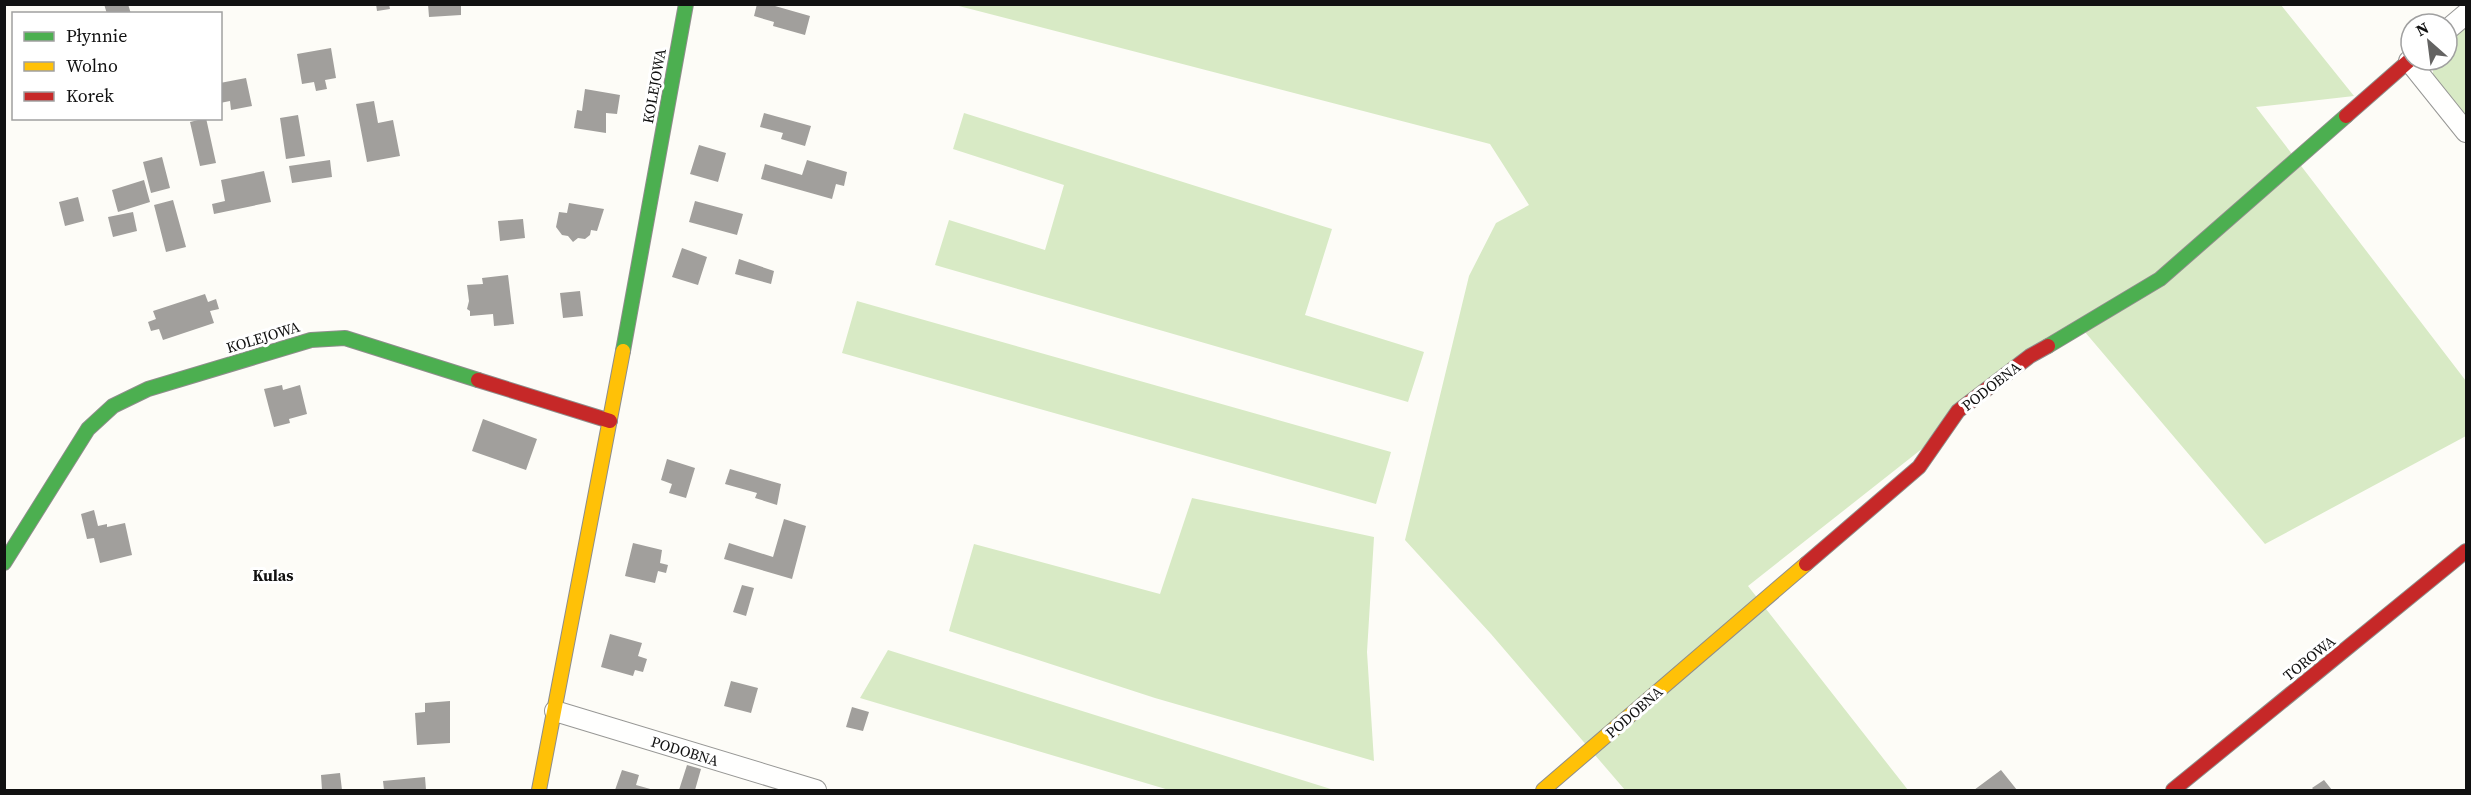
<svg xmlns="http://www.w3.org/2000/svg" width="2471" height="795" font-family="'Source Serif 4',serif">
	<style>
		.forest { fill: #d8eac5 }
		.building { fill: #a19f9c }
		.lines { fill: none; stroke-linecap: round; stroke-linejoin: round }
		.street-casing { stroke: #979795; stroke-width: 22 }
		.fast-casing { stroke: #8e8d8b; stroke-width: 16 }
		.slow-casing { stroke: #8e8d8b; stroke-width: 16 }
		.jam-casing { stroke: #8e8d8b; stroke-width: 16 }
		.street { stroke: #fffffe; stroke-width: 20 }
		.fast { stroke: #4caf50; stroke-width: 14 }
		.slow { stroke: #ffc107; stroke-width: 14 }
		.jam { stroke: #c62828; stroke-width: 14 }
		.labels { text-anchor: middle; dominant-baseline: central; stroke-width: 6; stroke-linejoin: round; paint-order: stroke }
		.street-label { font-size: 15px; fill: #111; stroke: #fff }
		.neighbourhood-label { font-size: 16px; font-weight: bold; fill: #111; stroke: #fff }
	</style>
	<rect width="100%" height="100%" fill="#fdfcf7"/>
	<path class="forest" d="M 955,5 L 2281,5 L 2354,96 L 2256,107 L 2466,381 L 2466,436 L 2265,544 L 2079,325 L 1748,586 L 1908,790 L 1625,790 L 1491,634 L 1405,540 L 1469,276 L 1496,223 L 1529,205 L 1490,144 Z
		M 2466,26 L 2466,119 L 2433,76 L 2433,60 L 2447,60 L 2447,41 Z
		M 964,113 L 1332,229 L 1305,315 L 1424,352 L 1408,402 L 935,265 L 949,220 L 1045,250 L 1064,185 L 953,149 Z
		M 857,301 L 1391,452 L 1376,504 L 842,353 Z
		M 1192,498 L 1374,537 L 1367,652 L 1374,761 L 1155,698 L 949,631 L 974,544 L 1160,594 Z
		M 888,650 L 1334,790 L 1169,790 L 860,698 Z"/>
	<path class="building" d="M 104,4 L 128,4 L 131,14 L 107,14 Z
		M 376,4 L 389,4 L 390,9 L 377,11 Z
		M 428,4 L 461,4 L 461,15 L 429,17 Z
		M 757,4 L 768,4 L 810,16 L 805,35 L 773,26 L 774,22 L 754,16 Z
		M 331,48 L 336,78 L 325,80 L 327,89 L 316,91 L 314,82 L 302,84 L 297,54 Z
		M 246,78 L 252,106 L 231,110 L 230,101 L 220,103 L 220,83 Z
		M 585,89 L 620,95 L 617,114 L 606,113 L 606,133 L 574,128 L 577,110 L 582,111 Z
		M 374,101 L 378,123 L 393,120 L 400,156 L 367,162 L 356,104 Z
		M 764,113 L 811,126 L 805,146 L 781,139 L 783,133 L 760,127 Z
		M 298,115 L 305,156 L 286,159 L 280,118 Z
		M 206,118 L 216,163 L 200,166 L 190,122 Z
		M 699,145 L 726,153 L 718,182 L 690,174 Z
		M 162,157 L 170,188 L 151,193 L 143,162 Z
		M 330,160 L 332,177 L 292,183 L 289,166 Z
		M 807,160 L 847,172 L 844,186 L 836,184 L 832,199 L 761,179 L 765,164 L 802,175 Z
		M 264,171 L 271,202 L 214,214 L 212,204 L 225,201 L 221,180 Z
		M 144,180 L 150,202 L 118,212 L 112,190 Z
		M 78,197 L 84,221 L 65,226 L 59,202 Z
		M 173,200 L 186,247 L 166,252 L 154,205 Z
		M 695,201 L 743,214 L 737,235 L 689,222 Z
		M 569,203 L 604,209 L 597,231 L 591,230 L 590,235 L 585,239 L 578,238 L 573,242 L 568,236 L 562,235 L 556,227 L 559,212 L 567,213 Z
		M 133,212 L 137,231 L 113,237 L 108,217 Z
		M 523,219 L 525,238 L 500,241 L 498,221 Z
		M 682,248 L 707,257 L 698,285 L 672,277 Z
		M 739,259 L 774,271 L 771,284 L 735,274 Z
		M 508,275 L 514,324 L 494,326 L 493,314 L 470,316 L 470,311 L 467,309 L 469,301 L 467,285 L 483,284 L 482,278 Z
		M 580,291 L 583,316 L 563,318 L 560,293 Z
		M 205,294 L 208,302 L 216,299 L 219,309 L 210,311 L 214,323 L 163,340 L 159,329 L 151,331 L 148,322 L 156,319 L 153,311 Z
		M 282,385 L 283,390 L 300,385 L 307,414 L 289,419 L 290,423 L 274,427 L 264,389 Z
		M 483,419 L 537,439 L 526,470 L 472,451 Z
		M 667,459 L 695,468 L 686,498 L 669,493 L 672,484 L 661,480 Z
		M 730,469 L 781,484 L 777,505 L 755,498 L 757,493 L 725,484 Z
		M 94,510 L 98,526 L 107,524 L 107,527 L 125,523 L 132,555 L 100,563 L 94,538 L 87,539 L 81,514 Z
		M 784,519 L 806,526 L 792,579 L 724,559 L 729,543 L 773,557 Z
		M 633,543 L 662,550 L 660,563 L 668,565 L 666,573 L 658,571 L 655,583 L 625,576 Z
		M 742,585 L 754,588 L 746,616 L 733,612 Z
		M 610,634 L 642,643 L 638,656 L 647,659 L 643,672 L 635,670 L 633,676 L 601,667 Z
		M 731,681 L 758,688 L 751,713 L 724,706 Z
		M 450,701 L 450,743 L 417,745 L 415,713 L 425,712 L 425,703 Z
		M 852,707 L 869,712 L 863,731 L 846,727 Z
		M 687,765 L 701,769 L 695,790 L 679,790 Z
		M 622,770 L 639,775 L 636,785 L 654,790 L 615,790 Z
		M 2001,770 L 2017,790 L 1974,790 Z
		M 340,773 L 342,790 L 322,790 L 321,775 Z
		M 425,777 L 426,790 L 384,790 L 383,781 Z
		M 2324,780 L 2332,790 L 2314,790 L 2312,788 Z"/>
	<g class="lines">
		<defs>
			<path id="street" d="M 2447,30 L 2466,14
				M 2409,61 L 2466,132
				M 555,711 L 816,790"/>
			<path id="fast" d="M 2048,346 L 2160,279 L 2346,116
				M 623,351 L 686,4
				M 4,563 L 88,429 L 113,406 L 148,389 L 311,340 L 345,338 L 478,380"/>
			<path id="slow" d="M 539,790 L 623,351
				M 1543,790 L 1806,564"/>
			<path id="jam" d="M 2346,116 L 2411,59
				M 478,380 L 610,421
				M 1806,564 L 1919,467 L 1958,411 L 2030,356 L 2048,346
				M 2173,790 L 2466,551"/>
		</defs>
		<use href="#street" class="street-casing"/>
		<use href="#fast" class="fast-casing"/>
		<use href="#slow" class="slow-casing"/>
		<use href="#jam" class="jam-casing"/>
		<use href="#street" class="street"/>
		<use href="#fast" class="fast"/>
		<use href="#slow" class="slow"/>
		<use href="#jam" class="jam"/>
	</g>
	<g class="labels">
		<g class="street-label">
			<text transform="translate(654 86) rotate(-80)">KOLEJOWA</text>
			<text transform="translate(263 337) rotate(-17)">KOLEJOWA</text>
			<text transform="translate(1991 386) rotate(-38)">PODOBNA</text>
			<text transform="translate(2309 658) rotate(-39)">TOROWA</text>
			<text transform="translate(1634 712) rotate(-41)">PODOBNA</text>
			<text transform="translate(685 751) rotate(17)">PODOBNA</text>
		</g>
		<g class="neighbourhood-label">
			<text x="273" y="575">Kulas</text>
		</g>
	</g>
	<rect width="2471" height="795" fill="none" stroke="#111111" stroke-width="12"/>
	<rect x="12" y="12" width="210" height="108" fill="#ffffff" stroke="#a0a0a0" stroke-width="1.5"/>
	<rect x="24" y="32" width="30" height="9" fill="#4caf50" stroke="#a0a0a0" stroke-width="1.5"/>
	<text x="66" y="42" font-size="18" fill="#111111">Płynnie</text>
	<rect x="24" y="62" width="30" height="9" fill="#ffc107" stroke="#a0a0a0" stroke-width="1.5"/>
	<text x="66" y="72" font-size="18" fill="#111111">Wolno</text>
	<rect x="24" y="92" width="30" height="9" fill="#c62828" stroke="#a0a0a0" stroke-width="1.5"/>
	<text x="66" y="102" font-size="18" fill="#111111">Korek</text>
	<g transform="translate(2429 42) rotate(332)"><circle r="28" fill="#ffffff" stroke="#a0a0a0" stroke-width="1.5"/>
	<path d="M0-4.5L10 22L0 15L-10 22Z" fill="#646362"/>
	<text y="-9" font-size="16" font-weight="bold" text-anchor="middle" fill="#111111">N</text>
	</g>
</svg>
